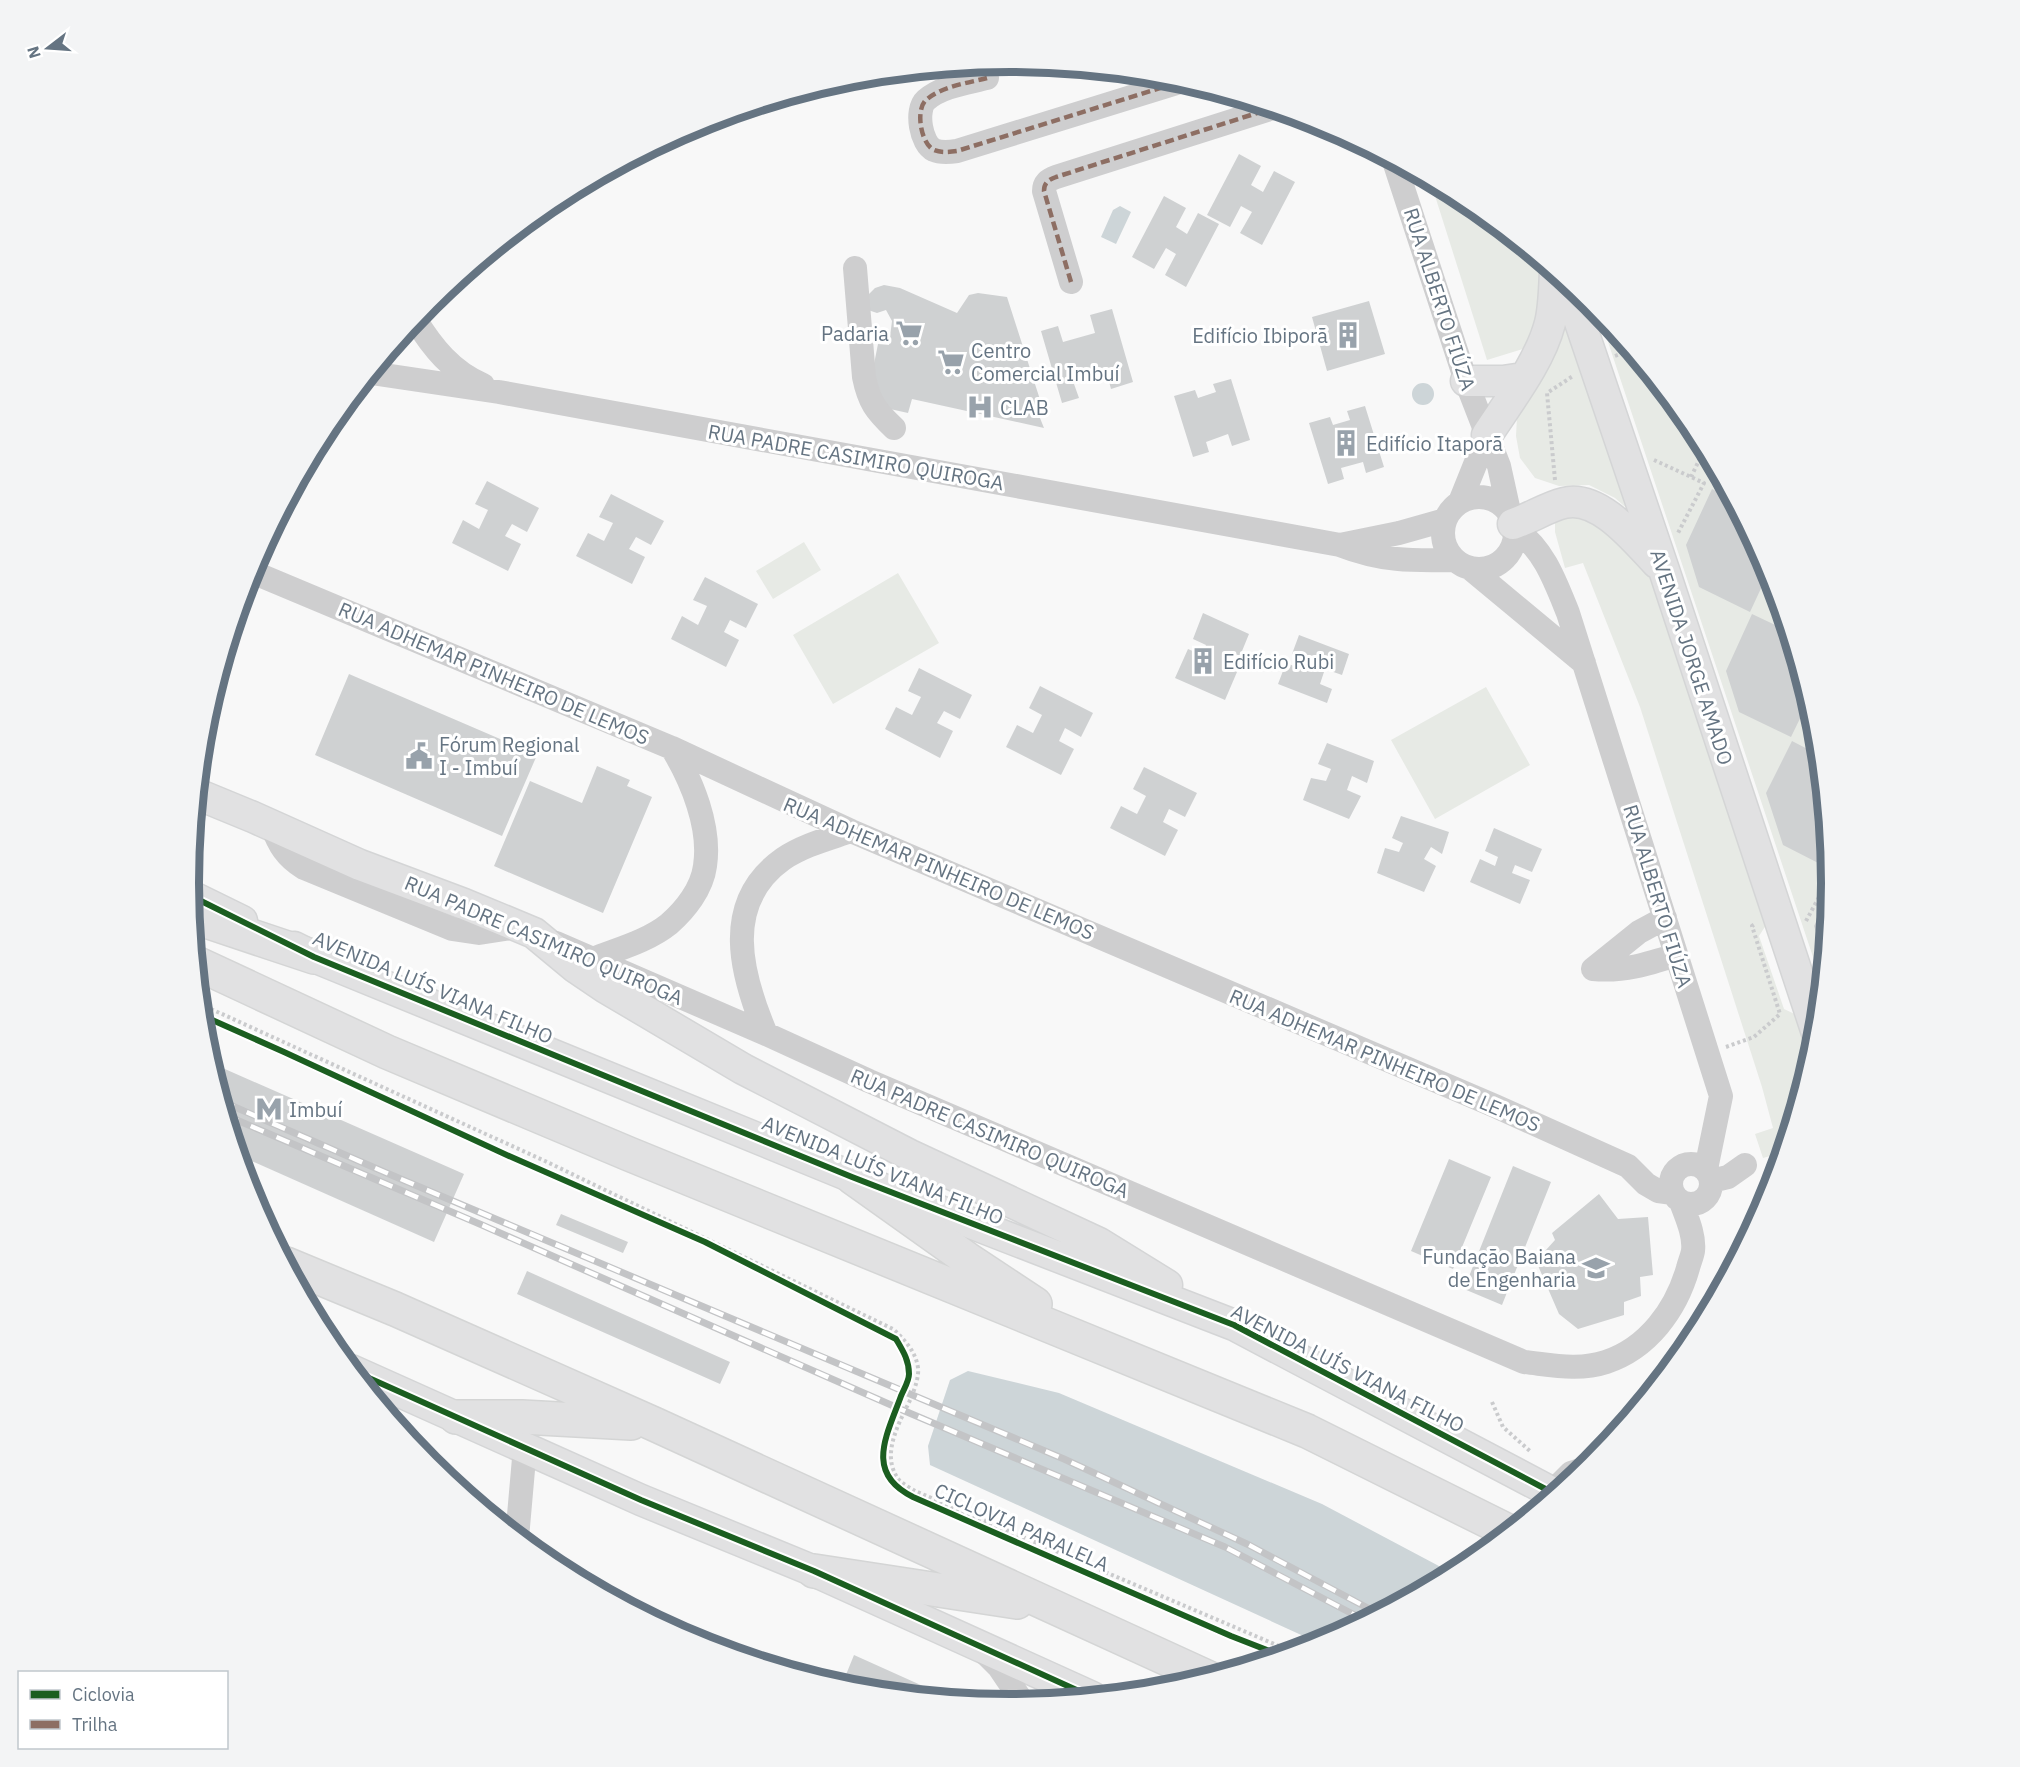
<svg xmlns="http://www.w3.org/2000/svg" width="2020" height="1767" font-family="'IBM Plex Sans',sans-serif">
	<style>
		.green { fill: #e7eae5 }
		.water { fill: #cdd5d8 }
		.building { fill: #cfd1d2 }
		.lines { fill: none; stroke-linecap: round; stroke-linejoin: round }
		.major-casing { stroke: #d4d5d6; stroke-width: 33 }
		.highway-casing { stroke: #d4d5d5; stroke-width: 36 }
		.path { stroke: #cacbcd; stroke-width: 4; stroke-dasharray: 3 3; stroke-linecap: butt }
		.minor { stroke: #cececf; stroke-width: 24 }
		.major { stroke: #e1e1e2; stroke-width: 30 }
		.highway { stroke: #e1e1e2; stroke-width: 33 }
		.rail-casing { stroke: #c3c4c6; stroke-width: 7 }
		.rail { stroke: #fff; stroke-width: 4.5; stroke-dasharray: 14; stroke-linecap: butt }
		.quiet { stroke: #8d6e63; stroke-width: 4.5; stroke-dasharray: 9 4.5; stroke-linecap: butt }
		.cycleway-casing { stroke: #fff; stroke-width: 10 }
		.cycleway { stroke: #1b5e20; stroke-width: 6 }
		.labels { text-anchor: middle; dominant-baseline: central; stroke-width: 6; stroke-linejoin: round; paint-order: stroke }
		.street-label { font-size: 20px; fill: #657482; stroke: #fff }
		.poi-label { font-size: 20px; fill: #657482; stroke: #fff; text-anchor: start }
		.rim { fill: none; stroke: #657482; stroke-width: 8 }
	</style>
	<rect width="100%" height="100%" fill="#f8f8f8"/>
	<path class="green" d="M 1430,180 L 1467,200 L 1540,260 L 1542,314 L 1529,347 L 1487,360 Z
		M 1597,309 L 1694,427 L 1770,569 L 1816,723 L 1832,884 L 1822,984 Z
		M 1570,321 L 1639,519 L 1615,498 L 1589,485 L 1559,486 L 1535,478 L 1520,458 L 1516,436 L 1517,417 L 1564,323 Z
		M 1583,507 L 1642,555 L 1768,922 L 1759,936 L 1784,1009 L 1801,1017 L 1813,1054 L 1782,1156 L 1781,1153 L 1763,1158 L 1755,1134 L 1773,1128 L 1762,1087 L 1640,707 L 1583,563 L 1565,568 L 1555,532 L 1555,522 Z
		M 804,542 L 821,570 L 773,599 L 756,571 Z
		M 898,573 L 939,643 L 833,704 L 793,635 Z
		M 1486,687 L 1530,765 L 1435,819 L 1391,740 Z"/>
	<path class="water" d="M 1120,206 L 1131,212 L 1116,244 L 1101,237 L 1113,210 Z
		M1412 394a11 11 0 1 1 22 0a11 11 0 1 1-22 0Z
		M 968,1371 L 1059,1393 L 1322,1504 L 1454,1574 L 1321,1644 L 930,1465 L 928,1446 L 950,1380 Z"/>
	<path class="building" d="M 1239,154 L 1261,166 L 1251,185 L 1263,192 L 1274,171 L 1295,182 L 1262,245 L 1240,233 L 1252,212 L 1241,206 L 1230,227 L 1207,215 Z
		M 1164,196 L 1186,208 L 1176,227 L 1187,234 L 1198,213 L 1219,224 L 1186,287 L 1165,275 L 1176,254 L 1166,248 L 1154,269 L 1132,257 Z
		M 884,285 L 900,288 L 957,313 L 969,295 L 978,293 L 1007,297 L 1044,412 L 1040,418 L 1044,428 L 912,399 L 908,413 L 881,407 L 871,379 L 878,344 L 889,345 L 892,321 L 886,310 L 877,313 L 868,310 L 863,300 L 875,288 Z
		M 1369,301 L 1385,354 L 1327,371 L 1312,317 Z
		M 1112,309 L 1133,382 L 1111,389 L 1107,374 L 1074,384 L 1079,398 L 1062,403 L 1041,331 L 1058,326 L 1063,342 L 1095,333 L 1090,315 Z
		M 1231,379 L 1250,440 L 1232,446 L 1228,434 L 1206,442 L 1209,452 L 1193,457 L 1174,396 L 1195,390 L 1198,398 L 1216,392 L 1213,384 Z
		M 1365,406 L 1384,467 L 1366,473 L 1363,462 L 1341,468 L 1344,479 L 1328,484 L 1309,423 L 1330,417 L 1333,425 L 1350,420 L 1347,411 Z
		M 487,481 L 539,508 L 527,532 L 512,524 L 505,536 L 521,544 L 508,571 L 452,543 L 463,520 L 479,529 L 488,510 L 475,504 Z
		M 1712,489 L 1732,499 L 1770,569 L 1750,612 L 1699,587 L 1686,545 Z
		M 611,494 L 664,521 L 651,545 L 636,537 L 629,549 L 645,557 L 632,584 L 576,556 L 588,533 L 604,541 L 613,523 L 599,517 Z
		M 705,577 L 758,604 L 746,628 L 730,620 L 724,632 L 739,640 L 726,667 L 671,639 L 682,616 L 698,625 L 707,606 L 693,600 Z
		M 1203,613 L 1249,634 L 1240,656 L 1228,651 L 1222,666 L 1237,672 L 1225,700 L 1175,678 L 1188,649 L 1202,655 L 1206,645 L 1193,639 Z
		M 1752,614 L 1788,631 L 1809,700 L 1791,737 L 1739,712 L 1726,671 Z
		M 1299,635 L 1349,654 L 1342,675 L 1325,669 L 1320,684 L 1332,689 L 1327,703 L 1278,684 L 1286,663 L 1302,669 L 1305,659 L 1292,654 Z
		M 919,668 L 972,695 L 960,719 L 944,711 L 937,723 L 953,731 L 940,758 L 885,729 L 896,707 L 912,715 L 921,697 L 908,691 Z
		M 349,674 L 537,755 L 502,836 L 315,755 Z
		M 1040,686 L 1093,713 L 1081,737 L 1065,728 L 1059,741 L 1074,749 L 1061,775 L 1006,747 L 1017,725 L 1033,733 L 1042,715 L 1029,708 Z
		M 1792,741 L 1819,755 L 1830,869 L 1783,845 L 1766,793 Z
		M 1327,743 L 1374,761 L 1367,783 L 1352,776 L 1347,790 L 1361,796 L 1349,819 L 1303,800 L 1311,778 L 1326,781 L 1331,769 L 1318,764 Z
		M 597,766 L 630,780 L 627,786 L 652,797 L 603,913 L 494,866 L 530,781 L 582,803 Z
		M 1144,767 L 1197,793 L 1185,817 L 1169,809 L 1163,822 L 1178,830 L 1165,856 L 1110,828 L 1121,806 L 1137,814 L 1146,796 L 1133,789 Z
		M 1401,816 L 1449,832 L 1442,854 L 1431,847 L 1424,859 L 1436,866 L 1424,892 L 1377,873 L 1385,848 L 1399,852 L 1403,843 L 1392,838 Z
		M 1494,828 L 1542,849 L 1532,872 L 1515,865 L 1512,873 L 1530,880 L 1520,904 L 1470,882 L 1480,859 L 1495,866 L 1498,857 L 1485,851 Z
		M 1831,892 L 1825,959 L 1814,926 Z
		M 209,1062 L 464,1174 L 434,1242 L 238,1155 Z
		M 1449,1159 L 1491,1177 L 1453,1269 L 1411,1251 Z
		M 1513,1166 L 1551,1182 L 1502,1305 L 1464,1289 Z
		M 1599,1194 L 1618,1219 L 1648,1217 L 1653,1275 L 1640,1277 L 1641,1296 L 1624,1302 L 1624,1315 L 1578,1329 L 1559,1314 L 1536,1261 L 1555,1240 L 1552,1233 Z
		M 561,1214 L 628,1242 L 623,1253 L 556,1225 Z
		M 1736,1241 L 1744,1245 L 1703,1323 L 1701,1322 Z
		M 527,1271 L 730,1362 L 720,1384 L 517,1294 Z
		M 685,1636 L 702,1643 L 704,1639 L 754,1659 L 754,1661 L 695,1643 L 685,1637 Z
		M 854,1655 L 954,1700 L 849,1690 L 841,1687 Z"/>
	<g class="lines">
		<defs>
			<path id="major" d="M 1566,281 L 1664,570 L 1817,1033
				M 1466,381 L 1503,381 L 1523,378
				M 1487,435 C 1509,401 1540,362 1550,323 C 1554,307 1554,289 1555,272
				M 1513,524 C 1531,518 1547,507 1564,503 C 1599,494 1636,541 1657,563
				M 197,794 L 253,817 L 360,865 L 464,904 L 534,933 L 575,967 L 606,988 L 743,1069 L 910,1155 L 1099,1243 L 1167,1285
				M 189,895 L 242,921
				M 294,947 L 314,957 L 852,1177 L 1234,1325 L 1555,1494
				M 351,1370 L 641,1500 L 814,1571 L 1092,1697"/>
			<path id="highway" d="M 191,916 L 314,957
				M 196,963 L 387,1052 L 629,1154 L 1307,1431 L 1510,1532
				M 852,1177 L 967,1259 L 1035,1304
				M 286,1264 L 395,1309 L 654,1424 L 1209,1678
				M 456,1417 L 522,1417 L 631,1423
				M 814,1571 L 1017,1602"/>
		</defs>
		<use href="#major" class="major-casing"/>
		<use href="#highway" class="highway-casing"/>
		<path class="path" d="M 1615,356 L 1631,350
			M 1654,460 L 1704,483 L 1678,533
			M 1691,477 L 1705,448
			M 1555,480 L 1547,393 L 1573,376
			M 1806,921 L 1831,875
			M 200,1004 L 545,1161 L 893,1329 C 905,1340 916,1352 918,1368 C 919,1377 915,1387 912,1396 C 901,1420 879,1454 899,1480 C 903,1484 910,1488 915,1491 L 1293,1652
			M 1726,1047 L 1754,1037 L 1780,1014 L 1752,926 L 1755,924
			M 1492,1402 L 1503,1427 L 1531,1452"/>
		<path class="minor" d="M 987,78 C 968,83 942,86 926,100 C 915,110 921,144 934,150 C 941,153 950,152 957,151 L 1183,81
			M 1394,161 L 1466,381 L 1499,466 L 1510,516
			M 855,268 L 864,377 C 869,402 876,411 894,428
			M 1071,282 L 1044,191 C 1044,183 1048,180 1056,177 L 1273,108
			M 415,319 C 432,347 452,372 483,385
			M 371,373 L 499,392 L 1340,545 C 1381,561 1411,561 1454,560
			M1443 533a36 36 0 1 1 72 0a36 36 0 1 1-72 0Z
			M 1460,502 L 1487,435
			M 1515,529 C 1544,549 1555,581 1568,613 L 1721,1096 L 1706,1169
			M 1340,545 L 1399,533 L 1445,520
			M 1471,569 L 1584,663
			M 250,571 L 672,748 L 851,831 L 1495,1106 L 1628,1166 L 1646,1184 L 1658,1191 L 1673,1193
			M 272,826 C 279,845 286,857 304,868 L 452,929 L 479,933 L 517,927
			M 556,943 L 766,1034 L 869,1081 L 1524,1362 C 1552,1365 1579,1371 1606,1362 C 1648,1348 1676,1310 1688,1268 C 1689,1263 1692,1257 1693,1251 C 1695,1235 1686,1216 1681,1202
			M 593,959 C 618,949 648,941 669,924 C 685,910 702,889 705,866 C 711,827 692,781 672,748
			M 1593,969 L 1639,932 L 1665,918
			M 1593,969 C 1623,972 1648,964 1676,955
			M 766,1034 C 741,975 721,903 783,859 C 804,845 828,839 851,831
			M1671 1184a20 20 0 1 1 40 0a20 20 0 1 1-40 0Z
			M 1711,1181 L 1728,1177 L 1745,1165
			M 1552,1492 L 1571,1473 L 1587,1468
			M 517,1538 L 525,1447
			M 982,1650 L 999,1667 L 1024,1704"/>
		<use href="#major" class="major"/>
		<use href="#highway" class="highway"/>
		<defs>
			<path id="rail" d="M 221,1101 L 389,1174 L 1064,1459 L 1249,1545 L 1379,1614
				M 225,1115 L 482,1225 L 907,1412 L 1225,1547 L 1366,1621"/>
		</defs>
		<use href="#rail" class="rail-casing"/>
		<use href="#rail" class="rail"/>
		<path class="quiet" d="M 987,78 C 968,83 942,86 926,100 C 915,110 921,144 934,150 C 941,153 950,152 957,151 L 1183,81
			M 1071,282 L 1044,191 C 1044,183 1048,180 1056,177 L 1273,108"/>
		<defs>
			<path id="cycleway" d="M 189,895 L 314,957 L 852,1177 L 1234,1325 L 1555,1494
				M 201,1015 L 284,1052 L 509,1156 L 705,1242 L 896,1339 C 903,1351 909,1360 909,1374 C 909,1381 904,1389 901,1396 C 887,1435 864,1473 913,1497 L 1231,1636 L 1282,1656
				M 351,1370 L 641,1500 L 814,1571 L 1092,1697"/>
		</defs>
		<use href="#cycleway" class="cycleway-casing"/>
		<use href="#cycleway" class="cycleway"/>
	</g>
	<defs>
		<symbol id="supermarket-bare" viewBox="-9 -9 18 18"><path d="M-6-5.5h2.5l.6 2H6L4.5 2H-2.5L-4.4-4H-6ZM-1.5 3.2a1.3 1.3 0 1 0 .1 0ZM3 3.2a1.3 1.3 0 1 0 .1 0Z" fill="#98a2ab" stroke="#fff" stroke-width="2.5" paint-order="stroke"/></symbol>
		<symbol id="building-bare" viewBox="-9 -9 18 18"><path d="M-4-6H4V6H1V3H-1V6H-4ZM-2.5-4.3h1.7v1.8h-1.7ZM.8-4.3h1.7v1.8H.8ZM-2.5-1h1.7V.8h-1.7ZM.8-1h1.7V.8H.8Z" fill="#98a2ab" stroke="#fff" stroke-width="2.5" paint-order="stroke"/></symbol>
		<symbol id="hospital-bare" viewBox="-9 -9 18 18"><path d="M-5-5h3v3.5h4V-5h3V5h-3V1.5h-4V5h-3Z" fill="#98a2ab" stroke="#fff" stroke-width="2.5" paint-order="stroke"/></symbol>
		<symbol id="civic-bare" viewBox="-9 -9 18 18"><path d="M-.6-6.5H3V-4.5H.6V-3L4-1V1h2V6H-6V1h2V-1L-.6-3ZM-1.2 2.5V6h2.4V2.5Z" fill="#98a2ab" stroke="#fff" stroke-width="2.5" paint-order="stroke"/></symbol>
		<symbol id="metro-bare" viewBox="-9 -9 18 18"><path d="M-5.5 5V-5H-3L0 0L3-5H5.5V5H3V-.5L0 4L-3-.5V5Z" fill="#98a2ab" stroke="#fff" stroke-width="2.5" paint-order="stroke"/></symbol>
		<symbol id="university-bare" viewBox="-9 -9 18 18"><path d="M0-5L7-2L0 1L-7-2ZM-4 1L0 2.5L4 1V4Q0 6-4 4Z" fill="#98a2ab" stroke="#fff" stroke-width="2.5" paint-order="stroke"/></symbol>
	</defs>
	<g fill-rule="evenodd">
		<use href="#supermarket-bare" x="890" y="314" width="38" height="38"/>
		<use href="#building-bare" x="1329" y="316" width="38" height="38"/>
		<use href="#supermarket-bare" x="932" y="343" width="38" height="38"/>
		<use href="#hospital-bare" x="961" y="388" width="38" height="38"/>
		<use href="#building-bare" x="1327" y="424" width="38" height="38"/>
		<use href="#building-bare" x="1184" y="642" width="38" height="38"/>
		<use href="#civic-bare" x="400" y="737" width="38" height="38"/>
		<use href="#metro-bare" x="250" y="1090" width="38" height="38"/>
		<use href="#university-bare" x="1577" y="1249" width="38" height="38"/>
	</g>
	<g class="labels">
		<g class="street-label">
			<text transform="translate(1440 299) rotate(72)">RUA ALBERTO FIÚZA</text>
			<text transform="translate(856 457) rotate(10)">RUA PADRE CASIMIRO QUIROGA</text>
			<text transform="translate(1692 657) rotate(72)">AVENIDA JORGE AMADO</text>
			<text transform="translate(494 673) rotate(23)">RUA ADHEMAR PINHEIRO DE LEMOS</text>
			<text transform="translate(939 868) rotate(23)">RUA ADHEMAR PINHEIRO DE LEMOS</text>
			<text transform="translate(1658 896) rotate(73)">RUA ALBERTO FIÚZA</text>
			<text transform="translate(544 940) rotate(23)">RUA PADRE CASIMIRO QUIROGA</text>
			<text transform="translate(433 987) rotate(23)">AVENIDA LUÍS VIANA FILHO</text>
			<text transform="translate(1385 1060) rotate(23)">RUA ADHEMAR PINHEIRO DE LEMOS</text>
			<text transform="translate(990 1133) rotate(23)">RUA PADRE CASIMIRO QUIROGA</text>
			<text transform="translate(883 1170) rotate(22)">AVENIDA LUÍS VIANA FILHO</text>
			<text transform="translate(1348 1368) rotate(27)">AVENIDA LUÍS VIANA FILHO</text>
			<text transform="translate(1022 1527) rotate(24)">CICLOVIA PARALELA</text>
		</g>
		<g class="poi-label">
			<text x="889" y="333" text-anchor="end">Padaria</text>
			<text x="1328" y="335" text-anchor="end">Edifício Ibiporã</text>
			<text x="971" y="350">Centro<tspan x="971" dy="23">Comercial Imbuí</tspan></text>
			<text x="1000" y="407">CLAB</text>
			<text x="1366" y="443">Edifício Itaporã</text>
			<text x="1223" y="661">Edifício Rubi</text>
			<text x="439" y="744">Fórum Regional<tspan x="439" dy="23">I - Imbuí</tspan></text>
			<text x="289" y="1109">Imbuí</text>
			<text x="1576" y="1256" text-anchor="end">Fundação Baiana<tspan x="1576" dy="23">de Engenharia</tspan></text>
		</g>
	</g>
	<path d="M0 0H2020V1767H0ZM199 883a811 811 0 1 1 1622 0a811 811 0 1 1-1622 0Z" fill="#f3f4f5" fill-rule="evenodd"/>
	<path class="rim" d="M199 883a811 811 0 1 1 1622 0a811 811 0 1 1-1622 0Z"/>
	<rect x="18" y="1671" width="210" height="78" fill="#ffffff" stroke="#c1c7cd" stroke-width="1.5"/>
	<rect x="30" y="1690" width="30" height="9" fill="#1b5e20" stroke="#c1c7cd" stroke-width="1.5"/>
	<text x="72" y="1701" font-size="18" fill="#657482">Ciclovia</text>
	<rect x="30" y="1720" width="30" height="9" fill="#8d6e63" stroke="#c1c7cd" stroke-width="1.5"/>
	<text x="72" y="1731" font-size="18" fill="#657482">Trilha</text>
	<g transform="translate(48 48) rotate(253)" stroke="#ffffff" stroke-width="4.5" paint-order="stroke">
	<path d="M0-4.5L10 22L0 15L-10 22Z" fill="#657482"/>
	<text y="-9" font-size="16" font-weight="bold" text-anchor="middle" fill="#657482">N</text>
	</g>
</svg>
